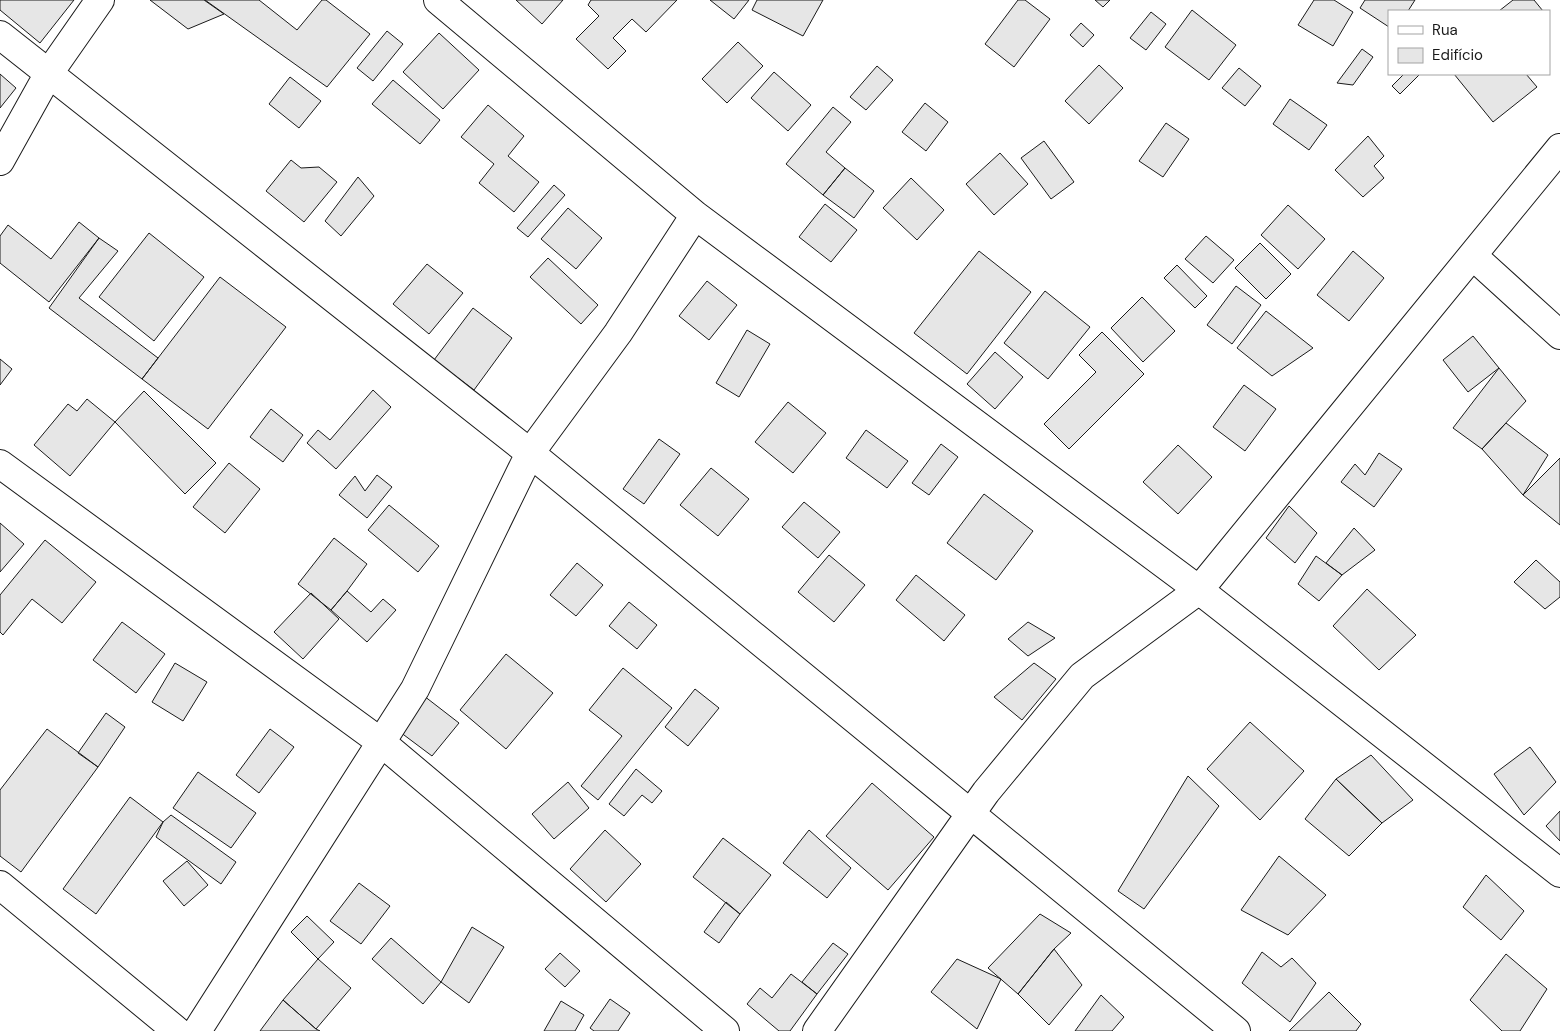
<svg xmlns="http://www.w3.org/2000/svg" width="1560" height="1031" font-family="'DM Sans',sans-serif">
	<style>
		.building { fill: #e6e6e6; stroke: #1a1a1a }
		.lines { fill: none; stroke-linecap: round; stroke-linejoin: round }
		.minor-casing { stroke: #1a1a1a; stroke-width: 30 }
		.minor { stroke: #fff; stroke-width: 28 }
	</style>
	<rect width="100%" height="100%" fill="#fff"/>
	<path class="building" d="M 0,0 L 74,0 L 40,43 L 0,10 Z
		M 150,0 L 204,0 L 224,14 L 188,29 Z
		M 205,0 L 259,0 L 297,30 L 322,0 L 326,0 L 370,34 L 327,87 Z
		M 516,0 L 563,0 L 542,24 Z
		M 591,0 L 677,0 L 646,32 L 632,19 L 613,38 L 626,51 L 608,69 L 576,39 L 599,16 L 588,5 Z
		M 710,0 L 749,0 L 734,19 Z
		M 757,0 L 823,0 L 803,36 L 752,10 Z
		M 1018,0 L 1025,0 L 1050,19 L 1014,67 L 985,44 Z
		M 1095,0 L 1110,0 L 1103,7 Z
		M 1314,0 L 1334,0 L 1353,12 L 1333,46 L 1298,25 Z
		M 1365,0 L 1415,0 L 1408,11 L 1389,11 L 1389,27 L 1360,8 Z
		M 1513,0 L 1534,0 L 1543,11 L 1499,11 Z
		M 1192,10 L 1236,45 L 1209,80 L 1165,47 Z
		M 1151,12 L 1166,24 L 1146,50 L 1130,38 Z
		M 1081,23 L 1094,35 L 1083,47 L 1070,35 Z
		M 387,31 L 403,44 L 373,81 L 357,68 Z
		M 439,33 L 479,70 L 443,109 L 403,72 Z
		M 738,42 L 763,66 L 727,103 L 702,79 Z
		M 1362,49 L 1373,57 L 1353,85 L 1337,83 Z
		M 1099,65 L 1123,88 L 1089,124 L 1065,101 Z
		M 877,66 L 893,80 L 866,110 L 850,97 Z
		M 1239,68 L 1261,86 L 1245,106 L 1222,88 Z
		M 774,72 L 811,105 L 788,131 L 751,98 Z
		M 0,74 L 16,88 L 0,108 Z
		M 1404,74 L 1420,74 L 1400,94 L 1392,86 Z
		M 1454,74 L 1526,74 L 1537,87 L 1493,122 Z
		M 290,77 L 321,101 L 299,128 L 269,104 Z
		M 393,80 L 440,120 L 420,144 L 372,104 Z
		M 1290,99 L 1327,125 L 1309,150 L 1273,124 Z
		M 925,103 L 948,122 L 926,151 L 902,132 Z
		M 488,105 L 524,136 L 508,156 L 539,182 L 514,212 L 479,183 L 494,164 L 461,137 Z
		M 833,107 L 851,122 L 826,152 L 845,168 L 823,195 L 786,164 Z
		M 1166,123 L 1189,139 L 1163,177 L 1139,161 Z
		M 1368,136 L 1384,156 L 1374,166 L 1384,178 L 1363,197 L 1335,170 Z
		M 1044,141 L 1074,182 L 1051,199 L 1021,158 Z
		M 1000,153 L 1028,184 L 994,215 L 966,184 Z
		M 291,160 L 301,168 L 319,167 L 337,182 L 304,222 L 266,191 Z
		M 845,168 L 874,191 L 854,218 L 823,195 Z
		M 358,177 L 374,196 L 341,236 L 325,221 Z
		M 911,178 L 944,210 L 917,240 L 883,208 Z
		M 554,185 L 565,195 L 528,237 L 517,228 Z
		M 825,204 L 857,230 L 831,262 L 799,237 Z
		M 1288,205 L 1325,239 L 1298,269 L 1261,235 Z
		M 568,208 L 602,238 L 576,269 L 541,239 Z
		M 79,222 L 99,238 L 49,302 L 0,263 L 0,236 L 8,225 L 51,259 Z
		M 149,233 L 204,277 L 154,341 L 99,297 Z
		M 1206,236 L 1234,260 L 1213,283 L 1185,259 Z
		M 99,238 L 118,251 L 79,298 L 158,358 L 142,379 L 49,308 Z
		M 1260,243 L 1291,274 L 1266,299 L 1235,268 Z
		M 979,251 L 1031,292 L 967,374 L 914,333 Z
		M 1353,251 L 1384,278 L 1349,321 L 1317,295 Z
		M 548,258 L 598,305 L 581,324 L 530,277 Z
		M 427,264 L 463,293 L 429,334 L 393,304 Z
		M 1177,265 L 1207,296 L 1195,308 L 1164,278 Z
		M 220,277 L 286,327 L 208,429 L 142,379 Z
		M 707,281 L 737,305 L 709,340 L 679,316 Z
		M 1236,286 L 1261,305 L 1232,344 L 1207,325 Z
		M 1045,291 L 1090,327 L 1048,379 L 1004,343 Z
		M 1142,297 L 1175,331 L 1143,362 L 1111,328 Z
		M 473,308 L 512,338 L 474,390 L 434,360 Z
		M 1266,311 L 1313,348 L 1272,376 L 1237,348 Z
		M 747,330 L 770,344 L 739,397 L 716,383 Z
		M 1102,332 L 1144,374 L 1069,449 L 1044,424 L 1096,372 L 1079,355 Z
		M 1473,336 L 1499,368 L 1468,392 L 1443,360 Z
		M 995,352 L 1023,377 L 995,409 L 967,384 Z
		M 0,359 L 12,369 L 0,385 Z
		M 1499,368 L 1526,401 L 1482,449 L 1453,428 Z
		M 1244,385 L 1276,409 L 1245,451 L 1213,427 Z
		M 373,390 L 391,407 L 336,469 L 307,443 L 318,430 L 330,440 Z
		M 144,391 L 216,463 L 185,494 L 115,422 Z
		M 87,399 L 115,422 L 70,476 L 34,445 L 68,404 L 77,411 Z
		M 788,402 L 826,433 L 793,473 L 755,442 Z
		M 271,409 L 303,435 L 283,462 L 250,437 Z
		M 1506,423 L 1548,455 L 1523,495 L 1482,449 Z
		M 866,430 L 908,461 L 887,488 L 846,458 Z
		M 659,439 L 680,454 L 644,504 L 623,489 Z
		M 941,444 L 958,457 L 929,495 L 912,483 Z
		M 1178,445 L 1212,477 L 1178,514 L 1143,482 Z
		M 1379,453 L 1402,469 L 1374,507 L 1341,482 L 1355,464 L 1365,475 Z
		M 1560,458 L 1560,525 L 1523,495 Z
		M 229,463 L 260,489 L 225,533 L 193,507 Z
		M 711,468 L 749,499 L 718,536 L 680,505 Z
		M 377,475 L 392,487 L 367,518 L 339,495 L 355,476 L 365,491 Z
		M 984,494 L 1033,531 L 996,580 L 947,543 Z
		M 804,502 L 840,532 L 818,558 L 782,527 Z
		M 389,505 L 439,546 L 418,572 L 368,530 Z
		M 1289,506 L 1317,533 L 1295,563 L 1266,538 Z
		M 0,523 L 24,544 L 0,572 Z
		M 1354,528 L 1375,550 L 1342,575 L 1326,563 Z
		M 334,538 L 367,564 L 347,591 L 331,610 L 298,584 Z
		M 45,540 L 96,582 L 62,623 L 32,599 L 3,635 L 0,632 L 0,595 Z
		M 829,555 L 865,585 L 834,622 L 798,592 Z
		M 1316,556 L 1342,575 L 1319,601 L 1298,584 Z
		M 1536,560 L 1560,582 L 1560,597 L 1545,609 L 1514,582 Z
		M 577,563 L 603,585 L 576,616 L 550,595 Z
		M 916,575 L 965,615 L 944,641 L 896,600 Z
		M 1367,589 L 1416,635 L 1379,670 L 1333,626 Z
		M 347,591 L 371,612 L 383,599 L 396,610 L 367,642 L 331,610 Z
		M 311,593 L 339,619 L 303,659 L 274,632 Z
		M 629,602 L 657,625 L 637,649 L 609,626 Z
		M 122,622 L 165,654 L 136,693 L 93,660 Z
		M 1028,622 L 1055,638 L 1028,656 L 1008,639 Z
		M 506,654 L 553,693 L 506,749 L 460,710 Z
		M 175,663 L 207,682 L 183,721 L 152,702 Z
		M 1034,663 L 1056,679 L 1022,720 L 994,697 Z
		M 623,668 L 672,708 L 598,800 L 581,786 L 622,736 L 589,710 Z
		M 415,689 L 459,723 L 432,756 L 392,726 Z
		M 695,689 L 719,708 L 688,746 L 665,727 Z
		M 106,713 L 125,727 L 98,767 L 78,753 Z
		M 1250,722 L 1304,771 L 1260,820 L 1207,769 Z
		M 47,729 L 98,767 L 21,872 L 0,856 L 0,790 Z
		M 270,729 L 294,747 L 259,793 L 236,775 Z
		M 1530,747 L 1556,782 L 1524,815 L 1494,774 Z
		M 1371,755 L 1413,800 L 1382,823 L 1336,779 Z
		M 636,769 L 662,791 L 652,803 L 642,795 L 624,816 L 609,804 Z
		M 198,772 L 256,813 L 231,848 L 173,808 Z
		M 1188,776 L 1219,806 L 1144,909 L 1118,891 Z
		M 1336,779 L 1382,823 L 1349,856 L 1305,819 Z
		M 568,782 L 589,808 L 554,839 L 532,814 Z
		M 872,783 L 934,837 L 888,890 L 826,836 Z
		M 130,797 L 163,822 L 96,914 L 63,889 Z
		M 1560,811 L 1560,841 L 1546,826 Z
		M 171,815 L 236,862 L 221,884 L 156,837 L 163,822 Z
		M 605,830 L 641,864 L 606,902 L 570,869 Z
		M 809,830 L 851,868 L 827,898 L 783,863 Z
		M 723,838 L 771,875 L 740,914 L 693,877 Z
		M 1279,856 L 1326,895 L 1288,935 L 1241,910 Z
		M 187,861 L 208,885 L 184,906 L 163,881 Z
		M 1486,875 L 1524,911 L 1501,940 L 1463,907 Z
		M 359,883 L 390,906 L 361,944 L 330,921 Z
		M 726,902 L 740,914 L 719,943 L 704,932 Z
		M 1040,914 L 1071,933 L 1054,949 L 1018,994 L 988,968 Z
		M 307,916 L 334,942 L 318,959 L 291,932 Z
		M 472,927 L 504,947 L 469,1003 L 441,982 Z
		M 391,938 L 441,982 L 423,1004 L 372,959 Z
		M 833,943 L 848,954 L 817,994 L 802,982 Z
		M 1054,949 L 1082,985 L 1049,1025 L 1018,994 Z
		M 1262,952 L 1281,967 L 1292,958 L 1316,983 L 1290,1022 L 1242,983 Z
		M 560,953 L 580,971 L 565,987 L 545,969 Z
		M 1506,954 L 1547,989 L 1520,1031 L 1502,1031 L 1470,1000 Z
		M 318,959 L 351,988 L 316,1029 L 283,1000 Z
		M 957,959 L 1001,979 L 977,1029 L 931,992 Z
		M 791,974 L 817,994 L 790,1031 L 779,1031 L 747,1004 L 760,988 L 772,998 Z
		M 1329,992 L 1361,1024 L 1356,1031 L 1289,1031 Z
		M 1101,995 L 1124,1017 L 1112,1031 L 1075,1031 Z
		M 610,999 L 630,1013 L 618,1031 L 594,1031 L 590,1028 Z
		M 283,1000 L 316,1029 L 320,1031 L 260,1031 Z
		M 561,1001 L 584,1015 L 575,1031 L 544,1031 Z"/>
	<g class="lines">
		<defs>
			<path id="minor" d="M 438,0 L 695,215 L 1199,590 L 1560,873
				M 0,35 L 530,453 L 1236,1031
				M 0,161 L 49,73 L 100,0
				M 1473,256 L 1560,335
				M 0,464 L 382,743 L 725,1031
				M 0,885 L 177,1031
				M 197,1031 L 415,689 L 530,453 L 618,333 L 695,215
				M 817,1031 L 986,792 L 1082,676 L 1199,590 L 1560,148"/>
		</defs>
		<use href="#minor" class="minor-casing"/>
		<use href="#minor" class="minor"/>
	</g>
	<rect x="1388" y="10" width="162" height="65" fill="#ffffff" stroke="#a3a3a3"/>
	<rect x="1398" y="26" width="25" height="8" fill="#ffffff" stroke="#a3a3a3"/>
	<text x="1432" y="35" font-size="15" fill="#1a1a1a">Rua</text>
	<rect x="1398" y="48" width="25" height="15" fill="#e6e6e6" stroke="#a3a3a3"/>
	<text x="1432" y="60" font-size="15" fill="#1a1a1a">Edifício</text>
</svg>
